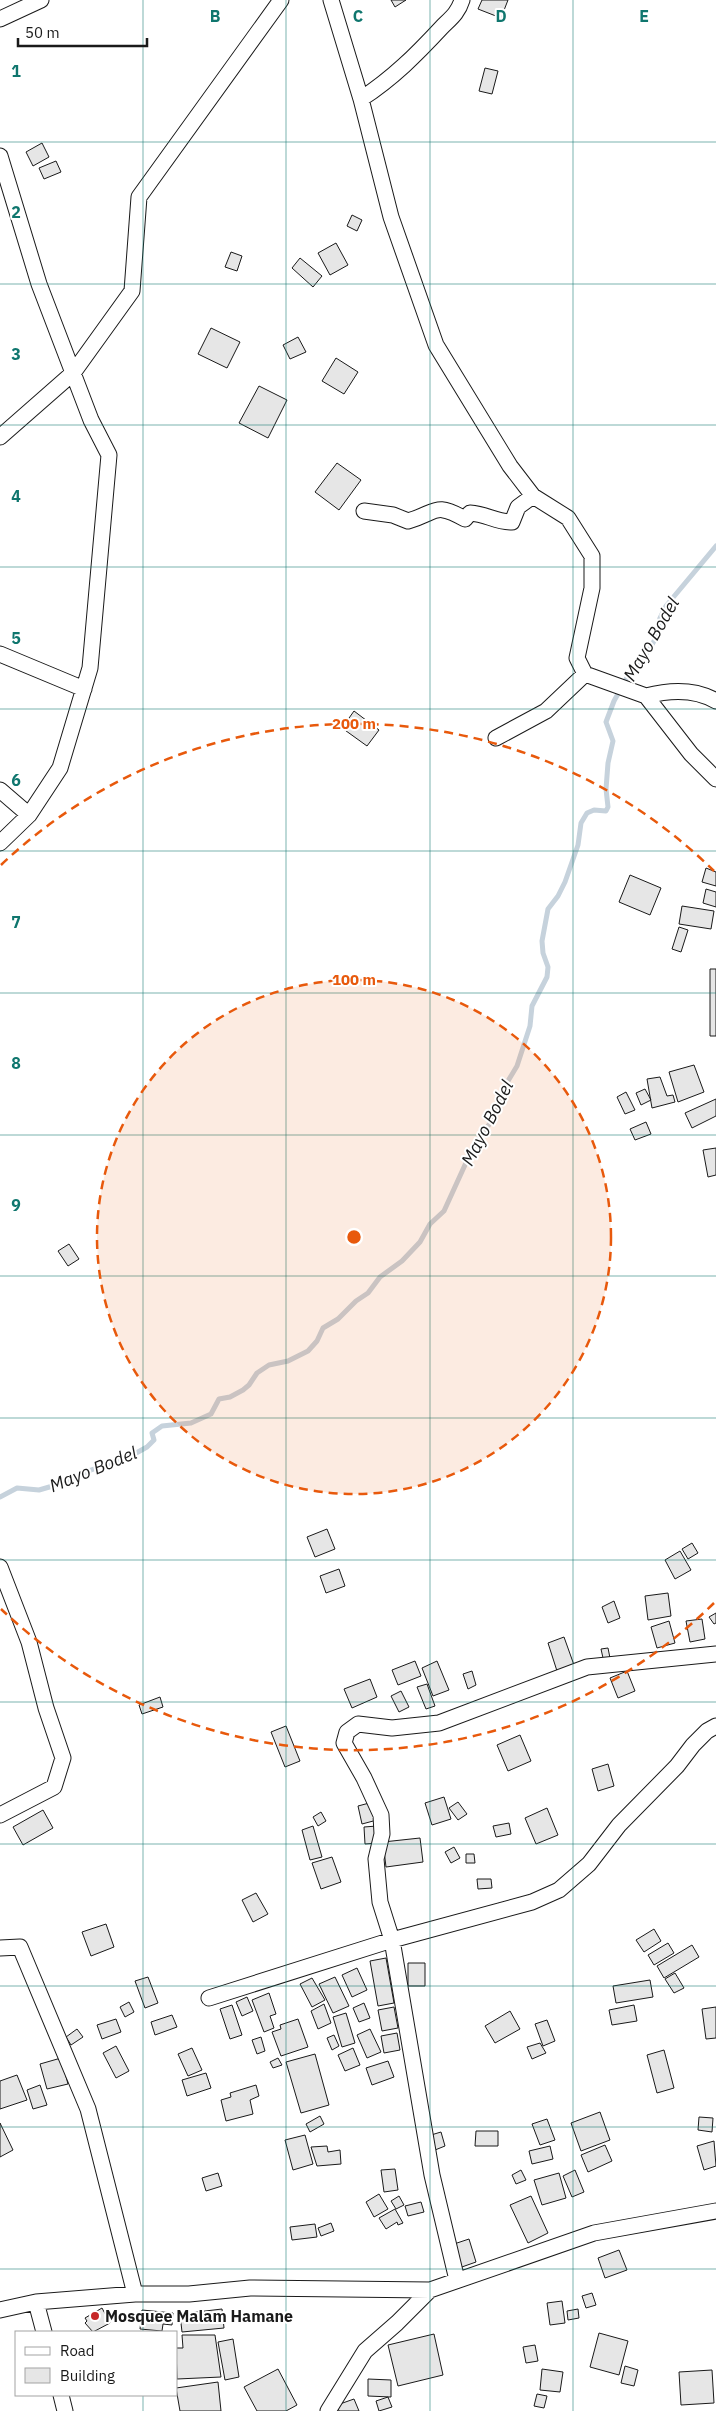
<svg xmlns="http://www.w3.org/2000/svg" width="716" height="2411" font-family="'IBM Plex Sans',sans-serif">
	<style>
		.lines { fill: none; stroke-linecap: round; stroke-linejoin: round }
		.stream { stroke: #c6d2dc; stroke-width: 5 }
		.building { fill: #e6e6e6; stroke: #1a1a1a }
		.minor-casing { stroke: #1a1a1a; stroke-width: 17 }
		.minor { stroke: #fff; stroke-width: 15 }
		.grid { fill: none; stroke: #0f766e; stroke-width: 1; stroke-opacity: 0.55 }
		.ring { fill: none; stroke: #e8590c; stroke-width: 2.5; stroke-dasharray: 9 6 }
		.poi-dot { fill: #c62828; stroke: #fff; stroke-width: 2 }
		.labels { text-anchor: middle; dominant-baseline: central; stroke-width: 4; stroke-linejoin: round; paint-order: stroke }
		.poi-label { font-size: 16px; font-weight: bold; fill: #1a1a1a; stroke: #fff; text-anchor: start }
		.water-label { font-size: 18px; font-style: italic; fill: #1a1a1a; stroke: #fff }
		.grid-label { font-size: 16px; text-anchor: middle; font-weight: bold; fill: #0f766e; stroke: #fff; stroke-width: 4; stroke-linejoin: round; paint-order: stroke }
		.centre { fill: #e8590c; stroke: #fff; stroke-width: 2.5 }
		.ring-label { font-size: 15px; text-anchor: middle; font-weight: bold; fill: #e8590c; stroke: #fff; stroke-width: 4; stroke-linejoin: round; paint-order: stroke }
	</style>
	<rect width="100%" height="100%" fill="#fff"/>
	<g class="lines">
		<path class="stream" d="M 0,1497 L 17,1488 L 39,1490 L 70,1481 L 91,1470 L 129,1457 L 147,1447 L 154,1440 L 152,1433 L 162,1426 L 191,1423 L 211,1414 L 219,1399 L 230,1397 L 243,1390 L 249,1385 L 257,1373 L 269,1365 L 288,1361 L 308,1351 L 317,1341 L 323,1328 L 338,1319 L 356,1301 L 368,1293 L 380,1277 L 402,1261 L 420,1242 L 430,1224 L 444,1211 L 475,1143 L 491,1122 L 498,1104 L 505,1096 L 505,1086 L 517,1066 L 530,1026 L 532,1006 L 547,977 L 548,967 L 543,953 L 542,941 L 548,909 L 558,896 L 565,882 L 578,845 L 581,823 L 587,813 L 594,810 L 606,811 L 608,807 L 606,789 L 608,763 L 613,741 L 606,722 L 614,701 L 629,674 L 640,665 L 657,636 L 660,618 L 666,606 L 716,546"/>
	</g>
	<path class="building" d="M 391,0 L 406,0 L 395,7 Z
		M 482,0 L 508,0 L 501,18 L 478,9 Z
		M 485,68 L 498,71 L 492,94 L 479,91 Z
		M 42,143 L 49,157 L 33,166 L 26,152 Z
		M 56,161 L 61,172 L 44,179 L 39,168 Z
		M 352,215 L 362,220 L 357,231 L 347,226 Z
		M 336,243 L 348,265 L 330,275 L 318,253 Z
		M 231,252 L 242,256 L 237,271 L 225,267 Z
		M 300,258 L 322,276 L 313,287 L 292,268 Z
		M 211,328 L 240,342 L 227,368 L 198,354 Z
		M 298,337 L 306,352 L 290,359 L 283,345 Z
		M 336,358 L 358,372 L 344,394 L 322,381 Z
		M 259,386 L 287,400 L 268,438 L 239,423 Z
		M 337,463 L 361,480 L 339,510 L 315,492 Z
		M 354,711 L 379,730 L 367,746 L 342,728 Z
		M 706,868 L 716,872 L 716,886 L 702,882 Z
		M 630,875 L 661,888 L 650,915 L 619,902 Z
		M 706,889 L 716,892 L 716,907 L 703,903 Z
		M 682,906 L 714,911 L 711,929 L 679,924 Z
		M 679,927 L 688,930 L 681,952 L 672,949 Z
		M 710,969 L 716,969 L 716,1036 L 710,1036 Z
		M 694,1065 L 704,1092 L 678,1102 L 669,1072 Z
		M 660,1077 L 667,1096 L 673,1095 L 675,1102 L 652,1108 L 647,1079 Z
		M 645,1089 L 651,1100 L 641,1105 L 636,1093 Z
		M 626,1092 L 635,1110 L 625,1114 L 617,1097 Z
		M 716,1099 L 716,1116 L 692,1128 L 685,1113 Z
		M 646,1122 L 651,1134 L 635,1140 L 630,1129 Z
		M 716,1148 L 716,1175 L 708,1177 L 703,1150 Z
		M 69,1244 L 79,1259 L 68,1266 L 58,1251 Z
		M 327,1529 L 335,1549 L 315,1557 L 307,1537 Z
		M 692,1543 L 698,1553 L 688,1559 L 682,1549 Z
		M 680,1551 L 691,1570 L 675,1579 L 665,1560 Z
		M 339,1569 L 345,1586 L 326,1593 L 320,1576 Z
		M 668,1593 L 671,1616 L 648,1620 L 645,1596 Z
		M 614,1601 L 620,1618 L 608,1623 L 602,1607 Z
		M 716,1613 L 716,1623 L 714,1624 L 709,1617 Z
		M 702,1619 L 705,1639 L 690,1642 L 686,1621 Z
		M 669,1621 L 675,1643 L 657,1648 L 651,1627 Z
		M 564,1637 L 574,1665 L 557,1671 L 548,1643 Z
		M 608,1648 L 610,1658 L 603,1658 L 601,1649 Z
		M 415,1661 L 421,1676 L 398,1685 L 392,1670 Z
		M 437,1661 L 449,1690 L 433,1696 L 422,1668 Z
		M 472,1671 L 476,1685 L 468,1689 L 463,1674 Z
		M 627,1671 L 635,1691 L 618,1698 L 610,1678 Z
		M 370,1679 L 377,1697 L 352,1708 L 344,1689 Z
		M 427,1684 L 435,1706 L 426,1709 L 417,1687 Z
		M 401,1691 L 409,1707 L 399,1712 L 391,1696 Z
		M 160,1697 L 163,1707 L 142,1714 L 139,1705 Z
		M 286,1726 L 300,1761 L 285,1767 L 271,1732 Z
		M 520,1735 L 531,1761 L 508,1771 L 497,1745 Z
		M 608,1764 L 614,1786 L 598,1791 L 592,1769 Z
		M 444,1797 L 451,1819 L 432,1825 L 425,1803 Z
		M 373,1802 L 377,1820 L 362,1824 L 358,1806 Z
		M 458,1802 L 467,1814 L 458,1820 L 449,1808 Z
		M 547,1808 L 558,1835 L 536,1844 L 525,1818 Z
		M 43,1810 L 53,1828 L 23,1845 L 13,1827 Z
		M 321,1812 L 326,1821 L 318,1826 L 313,1817 Z
		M 509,1823 L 511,1834 L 496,1837 L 493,1826 Z
		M 313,1826 L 322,1857 L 310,1860 L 302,1830 Z
		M 377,1826 L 379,1843 L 365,1844 L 364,1827 Z
		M 420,1838 L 423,1862 L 386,1867 L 383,1842 Z
		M 454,1847 L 460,1858 L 451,1863 L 445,1852 Z
		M 466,1854 L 474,1854 L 475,1863 L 466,1863 Z
		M 332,1857 L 341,1882 L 321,1889 L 312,1863 Z
		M 477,1879 L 491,1879 L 492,1888 L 478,1889 Z
		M 256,1893 L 268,1914 L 253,1922 L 242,1900 Z
		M 106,1924 L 114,1947 L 91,1956 L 82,1932 Z
		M 654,1929 L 661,1941 L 644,1952 L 636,1940 Z
		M 668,1943 L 674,1953 L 654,1965 L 648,1955 Z
		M 692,1945 L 699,1957 L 664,1978 L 657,1966 Z
		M 386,1958 L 394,2003 L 378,2006 L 370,1961 Z
		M 408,1963 L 425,1963 L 425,1986 L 408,1986 Z
		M 357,1968 L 367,1990 L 352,1997 L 342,1975 Z
		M 675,1973 L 684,1988 L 674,1993 L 665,1979 Z
		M 148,1977 L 158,2003 L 145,2008 L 135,1981 Z
		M 335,1977 L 349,2006 L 333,2013 L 319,1984 Z
		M 312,1978 L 325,2000 L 312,2007 L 300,1984 Z
		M 650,1980 L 653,1997 L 616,2003 L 613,1986 Z
		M 269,1993 L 276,2014 L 270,2016 L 274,2028 L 264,2032 L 252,2000 Z
		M 247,1997 L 253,2011 L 242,2016 L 236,2002 Z
		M 129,2002 L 134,2012 L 125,2017 L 120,2007 Z
		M 364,2003 L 370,2018 L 359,2022 L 353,2008 Z
		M 324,2004 L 331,2023 L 318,2029 L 311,2011 Z
		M 232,2005 L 242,2035 L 230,2039 L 220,2009 Z
		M 634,2005 L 637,2021 L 612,2025 L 609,2010 Z
		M 394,2007 L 398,2028 L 382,2031 L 378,2010 Z
		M 716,2007 L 716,2038 L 706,2039 L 702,2009 Z
		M 510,2011 L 520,2029 L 495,2043 L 485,2026 Z
		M 346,2013 L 355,2043 L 342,2047 L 333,2017 Z
		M 172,2015 L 177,2027 L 155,2035 L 151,2022 Z
		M 116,2019 L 121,2032 L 102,2039 L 97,2025 Z
		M 298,2019 L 308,2047 L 281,2056 L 272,2032 L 281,2029 L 280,2025 Z
		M 547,2020 L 555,2041 L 543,2046 L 535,2024 Z
		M 77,2029 L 83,2037 L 71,2045 L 66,2037 Z
		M 370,2029 L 381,2052 L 367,2058 L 357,2035 Z
		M 397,2033 L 400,2050 L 384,2053 L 381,2036 Z
		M 334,2035 L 339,2046 L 332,2050 L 327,2038 Z
		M 261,2037 L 265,2051 L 257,2054 L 252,2040 Z
		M 540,2043 L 546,2053 L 532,2059 L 527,2047 Z
		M 116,2046 L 129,2071 L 116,2078 L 103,2053 Z
		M 192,2048 L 202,2070 L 188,2076 L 178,2054 Z
		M 353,2048 L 360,2065 L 345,2071 L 338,2055 Z
		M 664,2050 L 674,2088 L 657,2093 L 647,2055 Z
		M 315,2054 L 329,2105 L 301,2113 L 286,2062 Z
		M 61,2058 L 68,2084 L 47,2089 L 40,2064 Z
		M 278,2058 L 282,2065 L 273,2068 L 270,2062 Z
		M 388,2061 L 394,2077 L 372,2085 L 366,2068 Z
		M 206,2073 L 211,2088 L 187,2096 L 182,2080 Z
		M 17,2075 L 27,2100 L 0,2109 L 0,2081 Z
		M 40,2085 L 47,2105 L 33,2109 L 27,2090 Z
		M 256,2085 L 259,2096 L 250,2100 L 253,2114 L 226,2121 L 221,2100 L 231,2097 L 230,2093 Z
		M 600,2112 L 610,2140 L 581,2151 L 571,2123 Z
		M 320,2116 L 324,2124 L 310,2132 L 306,2124 Z
		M 699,2117 L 713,2118 L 712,2132 L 698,2130 Z
		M 547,2119 L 555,2140 L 540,2145 L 532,2124 Z
		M 0,2123 L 13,2150 L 0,2157 Z
		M 476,2131 L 498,2131 L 498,2146 L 475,2146 Z
		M 441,2132 L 445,2146 L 435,2150 L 431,2135 Z
		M 305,2135 L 313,2164 L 293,2170 L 285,2140 Z
		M 714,2141 L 716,2166 L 704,2170 L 697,2146 Z
		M 605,2145 L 612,2161 L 588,2172 L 581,2155 Z
		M 327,2146 L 328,2152 L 340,2150 L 341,2164 L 317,2166 L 311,2147 Z
		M 550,2146 L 553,2159 L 532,2164 L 529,2151 Z
		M 395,2169 L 398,2190 L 384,2192 L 381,2170 Z
		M 521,2170 L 526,2180 L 516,2184 L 512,2175 Z
		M 575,2170 L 584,2192 L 572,2197 L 563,2176 Z
		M 218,2173 L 222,2186 L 206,2191 L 202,2178 Z
		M 559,2173 L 566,2198 L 542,2205 L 534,2180 Z
		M 379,2194 L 388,2209 L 374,2217 L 366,2202 Z
		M 399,2196 L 404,2205 L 396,2209 L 391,2201 Z
		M 531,2196 L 548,2233 L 528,2243 L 510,2205 Z
		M 421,2202 L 424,2212 L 408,2216 L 405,2206 Z
		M 395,2209 L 403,2223 L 398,2225 L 397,2222 L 386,2229 L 379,2218 Z
		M 331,2223 L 334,2231 L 321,2236 L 318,2228 Z
		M 315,2224 L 317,2237 L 292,2240 L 290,2227 Z
		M 469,2239 L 476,2262 L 459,2268 L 451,2245 Z
		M 619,2250 L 627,2270 L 605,2278 L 598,2258 Z
		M 592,2293 L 596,2305 L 586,2308 L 582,2296 Z
		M 562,2301 L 565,2323 L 550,2325 L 547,2303 Z
		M 102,2308 L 110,2323 L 93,2332 L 85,2323 L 87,2321 L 85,2318 Z
		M 222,2309 L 224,2328 L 182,2332 L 180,2314 Z
		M 578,2309 L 579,2318 L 568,2320 L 567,2311 Z
		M 142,2310 L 173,2313 L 172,2325 L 163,2324 L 162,2331 L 140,2329 Z
		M 599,2333 L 628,2341 L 619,2375 L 590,2367 Z
		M 434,2334 L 443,2375 L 398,2386 L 388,2345 Z
		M 182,2335 L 215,2335 L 221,2377 L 177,2379 L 176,2348 L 183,2348 Z
		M 233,2339 L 239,2377 L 225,2380 L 218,2342 Z
		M 535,2345 L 538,2361 L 526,2363 L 523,2347 Z
		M 625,2366 L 638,2370 L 634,2386 L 621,2383 Z
		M 278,2369 L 297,2405 L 286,2411 L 257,2411 L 244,2387 Z
		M 542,2369 L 563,2372 L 560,2392 L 540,2390 Z
		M 712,2370 L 714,2403 L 681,2405 L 679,2372 Z
		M 368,2379 L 391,2380 L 391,2397 L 368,2396 Z
		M 218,2382 L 221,2411 L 180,2411 L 176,2388 Z
		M 537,2394 L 547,2396 L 544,2408 L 534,2406 Z
		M 388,2397 L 392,2407 L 379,2411 L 376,2401 Z
		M 354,2399 L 359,2411 L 339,2411 L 337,2405 Z"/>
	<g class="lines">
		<defs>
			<path id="minor" d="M 331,0 L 361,99 L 391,217 L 436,345 L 510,466 L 533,496 L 568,518 L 592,556 L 592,588 L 577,658 L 585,674 L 646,696 L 691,754 L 716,779
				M 0,19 L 41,0
				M 361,99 C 393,78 416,55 442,27 C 451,18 458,13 462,0
				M 0,156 L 39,284 L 91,420 L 109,455 L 90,668 L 60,768 L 29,815 L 0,843
				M 0,437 L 73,373 L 132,291 L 139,197 L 281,0
				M 364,511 L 393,515 L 408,521 C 437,513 434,501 465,519 L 470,513 C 487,514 495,522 512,522 L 518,507 L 533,496
				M 0,654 L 84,689
				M 646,696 C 669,690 694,688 716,701
				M 496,738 L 546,711 L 585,674
				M 0,790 L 29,815
				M 0,1567 L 29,1642 L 46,1708 L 63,1758 L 54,1787 L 0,1815
				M 0,1948 L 20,1947 L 88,2109 L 135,2294
				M 209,1998 L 392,1940 L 532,1902 L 559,1890 L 589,1864 L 619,1825 L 677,1766 L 693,1745 L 707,1731 L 716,1726
				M 457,2280 L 432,2175 L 392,1940 L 380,1902 L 376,1859 L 382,1834 L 381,1815 L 364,1778 L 344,1743 L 347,1732 L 358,1724 L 392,1728 L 439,1723 L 587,1667 L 716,1654
				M 36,2302 L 44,2332
				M 0,2310 L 36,2302 L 135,2294 L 189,2294 L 250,2288 L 430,2290 L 594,2233 L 716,2211
				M 61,2395 L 65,2411
				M 328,2411 L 365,2351 L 397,2323 L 430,2290"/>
		</defs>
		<use href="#minor" class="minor-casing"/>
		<use href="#minor" class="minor"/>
	</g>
	<path class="grid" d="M 143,0 L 143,2332M 286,0 L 286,2411M 430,0 L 430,2411M 573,0 L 573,2411M 0,142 L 716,142M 0,284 L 716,284M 0,425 L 716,425M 0,567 L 716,567M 0,709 L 716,709M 0,851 L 716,851M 0,993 L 716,993M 0,1135 L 716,1135M 0,1276 L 716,1276M 0,1418 L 716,1418M 0,1560 L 716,1560M 0,1702 L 716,1702M 0,1844 L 716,1844M 0,1986 L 716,1986M 0,2127 L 716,2127M 0,2269 L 716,2269M 143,2395 L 143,2411"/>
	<circle cx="354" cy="1237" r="257" fill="#e8590c" fill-opacity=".12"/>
	<g class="ring">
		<circle cx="354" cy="1237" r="257"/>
		<path d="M714 1603A513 513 0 0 1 1 1609M1 865A513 513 0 0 1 714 871"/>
	</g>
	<circle class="poi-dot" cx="95" cy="2316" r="5"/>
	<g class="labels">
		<g class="poi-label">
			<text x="105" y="2316">Mosquee Malam Hamane</text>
		</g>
		<g class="water-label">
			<text transform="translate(651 639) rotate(-60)">Mayo Bodel</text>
			<text transform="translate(487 1123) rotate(-63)">Mayo Bodel</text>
			<text transform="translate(93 1469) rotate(-22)">Mayo Bodel</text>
		</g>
	</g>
	<g class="grid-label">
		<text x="215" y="22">B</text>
		<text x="358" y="22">C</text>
		<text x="501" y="22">D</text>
		<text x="644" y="22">E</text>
		<text x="16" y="77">1</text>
		<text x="16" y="218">2</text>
		<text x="16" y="360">3</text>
		<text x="16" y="502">4</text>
		<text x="16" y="644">5</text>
		<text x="16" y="786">6</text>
		<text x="16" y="928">7</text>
		<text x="16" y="1069">8</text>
		<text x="16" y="1211">9</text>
	</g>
	<circle cx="354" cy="1237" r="8" class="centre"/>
	<g class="ring-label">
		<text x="354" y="729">200 m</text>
		<text x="354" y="985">100 m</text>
	</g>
	<rect x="15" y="2331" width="162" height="65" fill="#ffffff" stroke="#a3a3a3"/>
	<rect x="25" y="2347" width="25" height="8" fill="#ffffff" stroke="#a3a3a3"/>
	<text x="60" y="2356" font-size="15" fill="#1a1a1a">Road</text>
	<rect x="25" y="2368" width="25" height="15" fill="#e6e6e6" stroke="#a3a3a3"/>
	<text x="60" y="2381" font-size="15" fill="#1a1a1a">Building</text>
	<path d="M18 38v8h129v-8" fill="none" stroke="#1a1a1a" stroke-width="2.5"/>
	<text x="25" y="38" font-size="15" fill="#1a1a1a" stroke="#ffffff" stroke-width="4" paint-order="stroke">50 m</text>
</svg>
